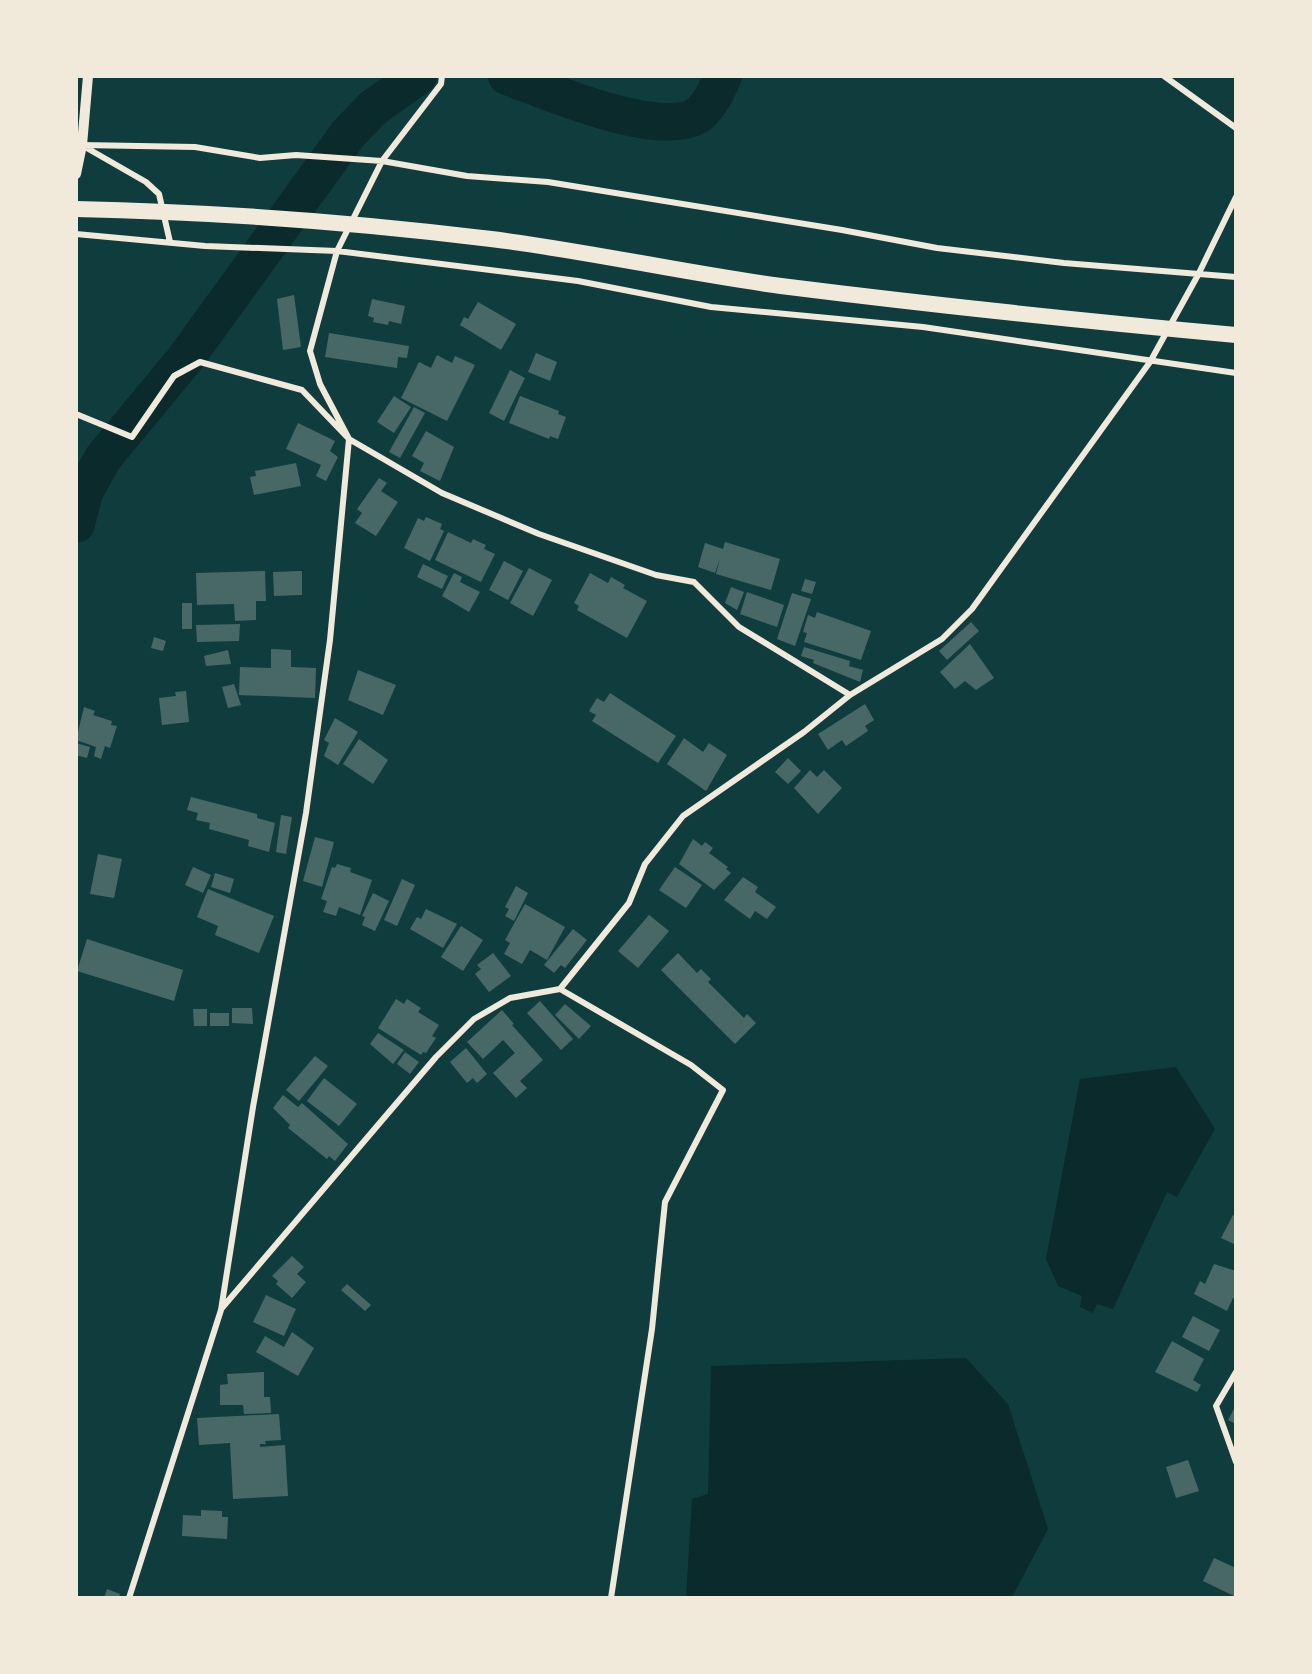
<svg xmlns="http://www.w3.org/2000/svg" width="1312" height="1674" font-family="Poppins,sans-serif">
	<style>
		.water { fill: #0a2a2b }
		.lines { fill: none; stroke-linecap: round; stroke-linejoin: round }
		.river { stroke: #0a2a2b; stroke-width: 38 }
		.building { fill: #486865 }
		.minor { stroke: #f1e9da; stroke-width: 6 }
		.tertiary { stroke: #f1e9da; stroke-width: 10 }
		.motorway { stroke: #f1e9da; stroke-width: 16 }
	</style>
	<rect width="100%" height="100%" fill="#0f3d3e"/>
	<path class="water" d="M 1176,1067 L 1215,1129 L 1177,1197 L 1167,1192 L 1113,1309 L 1097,1304 L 1093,1313 L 1080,1307 L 1082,1296 L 1058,1286 L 1046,1259 L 1080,1079 Z
		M 966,1358 L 1008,1404 L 1048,1529 L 1012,1597 L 686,1597 L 692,1499 L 708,1494 L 711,1366 Z"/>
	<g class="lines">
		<path class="river" d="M 507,76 C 548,91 660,140 698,115 C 709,107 718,88 723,76
			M 76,524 L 84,492 L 103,458 L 185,359 L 348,134 L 373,108 L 418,76"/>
	</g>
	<path class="building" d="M 294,295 L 301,347 L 283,350 L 277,299 Z
		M 372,299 L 405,306 L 401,324 L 389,321 L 388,325 L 373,322 L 374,318 L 368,316 Z
		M 478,302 L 516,324 L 501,350 L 460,325 L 464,317 L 468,319 Z
		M 329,333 L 409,346 L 407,358 L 398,357 L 397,368 L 325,357 Z
		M 536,353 L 557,362 L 550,381 L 528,372 Z
		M 437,355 L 452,363 L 455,356 L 475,365 L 447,421 L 401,398 L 419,362 L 431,368 Z
		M 510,370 L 525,378 L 504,421 L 489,413 Z
		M 394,396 L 411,407 L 394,433 L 377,422 Z
		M 520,396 L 559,411 L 558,414 L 566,417 L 558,439 L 550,436 L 549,439 L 509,423 Z
		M 414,407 L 425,413 L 400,458 L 389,452 Z
		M 298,423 L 335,441 L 330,451 L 338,457 L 326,481 L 316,476 L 321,465 L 286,449 Z
		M 426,431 L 454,447 L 440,481 L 420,471 L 424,463 L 412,456 Z
		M 296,463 L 301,486 L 254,495 L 250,477 L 256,476 L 255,471 Z
		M 379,478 L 387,483 L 381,491 L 398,502 L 376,536 L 355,523 L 362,513 L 357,509 Z
		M 426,517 L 442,524 L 440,529 L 444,531 L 430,561 L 404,548 L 418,518 L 424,521 Z
		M 448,532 L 471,543 L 473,539 L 486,545 L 484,549 L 495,554 L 481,582 L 435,560 Z
		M 725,542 L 780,559 L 771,590 L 716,574 L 720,558 L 715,573 L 698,567 L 705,543 L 723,549 Z
		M 504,561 L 523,571 L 508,600 L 489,590 Z
		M 423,564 L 448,576 L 442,589 L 417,577 Z
		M 529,568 L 552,580 L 533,616 L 510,603 Z
		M 265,571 L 266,601 L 256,601 L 256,620 L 235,621 L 234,604 L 197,605 L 196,573 Z
		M 302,571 L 302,595 L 274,596 L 273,572 Z
		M 454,573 L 462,577 L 460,582 L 480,592 L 469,612 L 442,596 Z
		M 590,573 L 608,583 L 611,577 L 625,585 L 623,588 L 647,601 L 627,638 L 577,610 L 579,606 L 574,603 Z
		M 805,579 L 816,582 L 812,594 L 801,591 Z
		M 731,587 L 744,592 L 737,610 L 725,603 Z
		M 747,592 L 784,605 L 777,627 L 740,614 Z
		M 792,593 L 811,599 L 795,646 L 777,639 Z
		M 182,603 L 192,603 L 192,629 L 182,629 Z
		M 817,612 L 871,631 L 861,660 L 804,642 L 807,633 L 803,632 L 808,615 L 815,618 Z
		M 971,622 L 979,631 L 947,660 L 939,651 Z
		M 240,624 L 239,641 L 197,642 L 196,625 Z
		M 154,637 L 166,641 L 163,651 L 151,648 Z
		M 970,644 L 994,678 L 976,690 L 965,681 L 955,689 L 940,672 Z
		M 804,647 L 850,661 L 849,666 L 863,670 L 860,682 L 813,663 L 814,660 L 801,656 Z
		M 271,649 L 291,650 L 291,667 L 316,668 L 315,698 L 239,695 L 240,667 L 271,668 Z
		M 228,650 L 231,664 L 206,666 L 204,656 Z
		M 358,670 L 396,685 L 383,715 L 348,700 Z
		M 234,684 L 241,705 L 228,708 L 222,687 Z
		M 186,691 L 189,722 L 162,725 L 159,698 L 176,696 L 175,692 Z
		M 610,693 L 676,736 L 658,763 L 592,721 L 596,715 L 589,711 L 597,698 L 604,702 Z
		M 865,704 L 874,720 L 865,726 L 868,731 L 846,746 L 842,740 L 828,750 L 818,734 Z
		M 84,707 L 95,711 L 93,715 L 112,721 L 111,725 L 117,726 L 110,748 L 105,746 L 101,759 L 94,756 L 96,747 L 76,740 Z
		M 335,718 L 358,732 L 338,765 L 324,756 L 329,743 L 324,740 Z
		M 684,738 L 703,752 L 709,743 L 727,755 L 706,791 L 667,764 Z
		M 359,739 L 388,760 L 373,784 L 343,764 Z
		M 76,743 L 90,747 L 87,758 L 76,755 Z
		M 788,758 L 801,771 L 788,784 L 775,772 Z
		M 810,770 L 817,777 L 824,770 L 842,788 L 818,814 L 794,788 Z
		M 191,797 L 257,814 L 257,818 L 275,823 L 269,852 L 248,846 L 249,840 L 209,829 L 210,823 L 196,820 L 198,813 L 187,810 Z
		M 281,815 L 292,817 L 286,854 L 276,852 Z
		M 315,837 L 334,842 L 322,887 L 303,881 Z
		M 693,839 L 702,846 L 705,842 L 713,848 L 709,853 L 728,867 L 726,869 L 731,873 L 714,890 L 679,864 Z
		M 98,854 L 122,859 L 114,898 L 90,894 Z
		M 337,864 L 351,868 L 350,872 L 372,880 L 360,915 L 339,907 L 336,916 L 323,912 L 327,901 L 321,899 L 332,867 L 335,868 Z
		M 193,867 L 211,875 L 203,893 L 185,885 Z
		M 675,867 L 702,885 L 686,908 L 659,890 Z
		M 215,873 L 234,879 L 230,893 L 211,887 Z
		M 743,877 L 758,887 L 755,892 L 776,907 L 767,919 L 755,911 L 750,919 L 724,900 Z
		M 402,879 L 415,885 L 397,926 L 384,920 Z
		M 516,886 L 528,893 L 514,921 L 505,916 L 509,909 L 505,907 Z
		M 208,889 L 274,916 L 259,953 L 215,935 L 218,926 L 197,917 Z
		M 373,893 L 389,901 L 375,931 L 362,925 L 365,917 L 362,916 Z
		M 525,904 L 565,927 L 547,960 L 530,950 L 522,964 L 504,954 L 510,943 L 505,940 Z
		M 426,909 L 457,924 L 443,948 L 410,929 L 417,917 L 421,919 Z
		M 649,915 L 669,931 L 638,968 L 618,951 Z
		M 461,926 L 483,940 L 463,971 L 441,957 Z
		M 573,929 L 587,940 L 565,968 L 561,965 L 554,973 L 544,965 Z
		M 87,939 L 183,970 L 174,1001 L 77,971 Z
		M 493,953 L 511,976 L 489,992 L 475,974 L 481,969 L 477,965 Z
		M 678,953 L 697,973 L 701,969 L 711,979 L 708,982 L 744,1018 L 747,1014 L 756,1023 L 735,1044 L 661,970 Z
		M 396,999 L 404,1004 L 407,999 L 421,1008 L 418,1012 L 439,1025 L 432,1036 L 436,1038 L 426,1053 L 423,1052 L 421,1055 L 378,1028 Z
		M 540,1001 L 573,1039 L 561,1050 L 527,1013 Z
		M 565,1004 L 591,1026 L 579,1039 L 555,1015 Z
		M 232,1008 L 252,1008 L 253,1024 L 232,1023 Z
		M 193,1009 L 207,1009 L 207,1026 L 194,1026 Z
		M 502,1010 L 514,1024 L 512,1025 L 543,1060 L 520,1081 L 527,1088 L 516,1098 L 493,1073 L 515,1053 L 503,1040 L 483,1059 L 467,1042 Z
		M 210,1013 L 229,1013 L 229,1026 L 210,1026 Z
		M 378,1033 L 404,1050 L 393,1064 L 370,1044 Z
		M 466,1048 L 487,1074 L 477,1083 L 473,1078 L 467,1083 L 450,1062 Z
		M 405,1052 L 419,1062 L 410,1074 L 397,1064 Z
		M 315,1056 L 328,1066 L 299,1101 L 286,1090 Z
		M 324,1078 L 357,1104 L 339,1126 L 307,1101 Z
		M 283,1095 L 298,1107 L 302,1103 L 348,1144 L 335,1161 L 329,1156 L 327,1159 L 288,1128 L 290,1125 L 273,1108 Z
		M 1233,1215 L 1236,1217 L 1236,1245 L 1221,1238 Z
		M 292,1256 L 304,1267 L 297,1274 L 306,1282 L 292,1298 L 276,1284 L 278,1281 L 272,1276 Z
		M 1214,1264 L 1236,1271 L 1236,1299 L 1233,1298 L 1227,1311 L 1194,1294 L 1200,1281 L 1205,1284 Z
		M 347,1284 L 371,1305 L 365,1311 L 341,1290 Z
		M 266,1295 L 296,1309 L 284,1336 L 253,1322 Z
		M 1193,1316 L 1220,1330 L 1209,1351 L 1182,1337 Z
		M 292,1332 L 314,1348 L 298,1376 L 256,1352 L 265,1336 L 284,1347 Z
		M 1172,1341 L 1204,1359 L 1193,1380 L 1201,1385 L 1197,1392 L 1155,1372 Z
		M 264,1372 L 264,1397 L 270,1397 L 271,1413 L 244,1414 L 243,1405 L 220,1405 L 220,1385 L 228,1384 L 227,1374 Z
		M 1236,1405 L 1236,1424 L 1228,1420 Z
		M 279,1414 L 281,1440 L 265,1441 L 266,1444 L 260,1444 L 260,1447 L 285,1445 L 288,1496 L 233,1499 L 230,1443 L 199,1445 L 197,1418 Z
		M 1188,1460 L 1199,1491 L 1176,1498 L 1166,1467 Z
		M 201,1510 L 222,1511 L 222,1517 L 228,1517 L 227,1539 L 182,1536 L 183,1515 L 201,1516 Z
		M 1214,1558 L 1236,1568 L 1236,1597 L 1203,1581 Z
		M 107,1589 L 120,1594 L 119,1598 L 104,1598 Z"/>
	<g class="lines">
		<path class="minor" d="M 1164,76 L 1236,128
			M 82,145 L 195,147 L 260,158 L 296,155 L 382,161 L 467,176 L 548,182 L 842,230 L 937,248 L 1064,263 L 1236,277
			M 85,147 L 146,182 L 159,194 L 170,242
			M 76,234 L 205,246 L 337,251 L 578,281 L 711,307 L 923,327 L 1236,373
			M 76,414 L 132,437 L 174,376 L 200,362 L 302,390 L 349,439 L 442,493 L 539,534 L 656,575 L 694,582 L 739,627 L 850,695
			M 560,989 L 629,903 L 645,864 L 683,816 L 804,732 L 850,695 L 942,639 L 972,609 L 1150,362 L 1198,275 L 1236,197
			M 222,1308 L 436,1057 L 474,1019 L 510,998 L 560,989 L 691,1065 L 723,1090 L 665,1202 L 652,1329 L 611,1598
			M 1236,1372 L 1216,1406 L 1236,1462
			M 129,1598 L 221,1310 L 253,1107 L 306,813 L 330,640 L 349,439 L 320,384 L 310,351 L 337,251 L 382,161 L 441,84 L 442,76"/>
		<path class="tertiary" d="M 76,174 L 82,145 L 88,76"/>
		<path class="motorway" d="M 76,209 C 215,212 353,222 491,239 C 588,251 684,273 781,286 C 932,305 1084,321 1236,335"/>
	</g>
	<rect width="1312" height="1674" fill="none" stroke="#f1e9da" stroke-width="156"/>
</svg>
